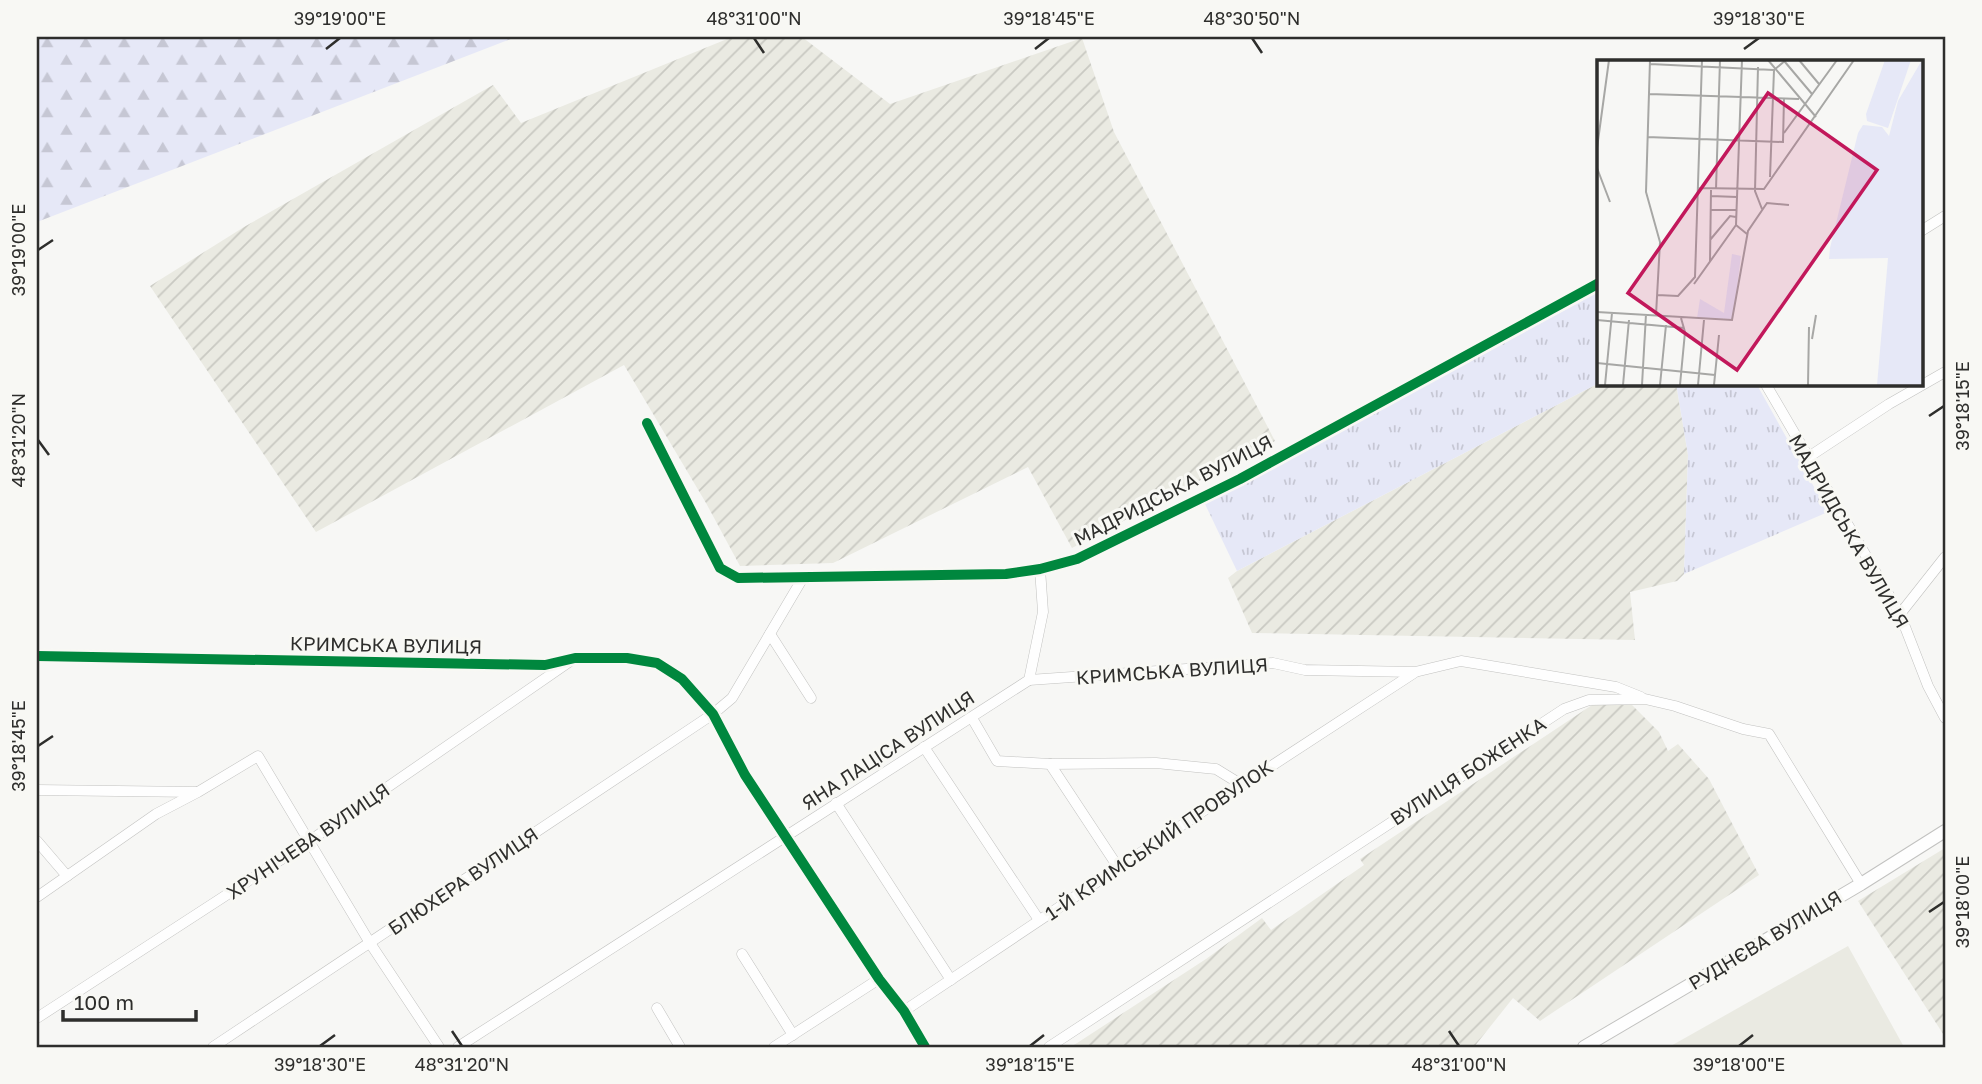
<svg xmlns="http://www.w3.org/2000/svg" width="1982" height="1084" viewBox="0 0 1982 1084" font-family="'Golos Text',sans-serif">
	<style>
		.built { fill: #eaeae2 }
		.industrial { fill: url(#industrial-furrows) }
		.grass { fill: url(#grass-tufts) }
		.forest { fill: url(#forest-firs) }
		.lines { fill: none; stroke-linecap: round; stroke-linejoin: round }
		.minor-casing { stroke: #c2c2c0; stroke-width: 11 }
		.tertiary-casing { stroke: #c2c2c0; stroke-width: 14 }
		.minor { stroke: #fefefe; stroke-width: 10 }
		.tertiary { stroke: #fefefe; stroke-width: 12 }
		.cycleway-casing { stroke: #f8f8f4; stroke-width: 15 }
		.cycleway { stroke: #00873e; stroke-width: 10 }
		.ticks { fill: none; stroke: #2e2e2c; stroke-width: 2.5 }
		.labels { text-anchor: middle; stroke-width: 6; stroke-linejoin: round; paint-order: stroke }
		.street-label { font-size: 19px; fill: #2e2e2c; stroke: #f8f8f4 }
		.inset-road { fill: none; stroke: #a7a7a5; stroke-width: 2 }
		.view { fill: #c2185b; fill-opacity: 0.15; stroke: #c2185b; stroke-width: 3.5 }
		.inset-edge { fill: none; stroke: #2e2e2c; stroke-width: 3.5 }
		.neatline { fill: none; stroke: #2e2e2c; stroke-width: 2.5 }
		.ticks-label { font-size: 18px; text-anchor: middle; fill: #2e2e2c }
	</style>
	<defs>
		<pattern id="industrial-furrows" width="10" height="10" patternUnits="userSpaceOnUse" patternTransform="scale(1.75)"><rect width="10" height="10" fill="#eaeae2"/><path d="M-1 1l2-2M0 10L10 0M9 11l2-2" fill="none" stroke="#c9c9c2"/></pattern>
		<pattern id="grass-tufts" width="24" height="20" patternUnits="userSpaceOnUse" patternTransform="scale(1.75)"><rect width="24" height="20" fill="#e6e8f7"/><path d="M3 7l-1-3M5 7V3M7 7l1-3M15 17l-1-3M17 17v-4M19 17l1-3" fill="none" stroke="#c6c7d4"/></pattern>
		<pattern id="forest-firs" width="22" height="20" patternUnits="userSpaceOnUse" patternTransform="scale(1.75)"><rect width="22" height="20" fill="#e6e8f7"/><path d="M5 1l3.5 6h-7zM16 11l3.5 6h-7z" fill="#c6c7d4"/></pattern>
	</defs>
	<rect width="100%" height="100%" fill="#f7f7f5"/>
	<!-- built -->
	<polygon class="built" points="1848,946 1904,1047 1669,1047"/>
	<!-- industrial -->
	<g class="industrial">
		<polygon points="732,37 802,37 890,104 1082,38 1114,132 1275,441 1072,548 1028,467 833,563 740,566 706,503 624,365 316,532 150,286 244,227 493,85 521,123"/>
		<polygon points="1599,383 1676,383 1688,455 1684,574 1677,581 1630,592 1635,640 1252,633 1228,578 1237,571"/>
		<polygon points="1592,705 1632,705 1659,732 1668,751 1678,744 1709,779 1759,875 1540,1021 1513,998 1474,1047 1071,1047 1206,959 1262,918 1271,930 1364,865 1360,859"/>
		<polygon points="1945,848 1945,1037 1858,901"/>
	</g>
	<!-- grass -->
	<g class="grass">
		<polygon points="1599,292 1599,383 1237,571 1205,504"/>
		<polygon points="1676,383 1756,383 1828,512 1684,574 1688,455"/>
	</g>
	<!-- forest -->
	<polygon class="forest" points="37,37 516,37 37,222"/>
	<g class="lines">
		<defs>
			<g id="minor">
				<polyline points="1921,231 1945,216"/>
				<polyline points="1765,383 1900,614 1928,686 1945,718"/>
				<polyline points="647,423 720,568 738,578 1006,574 1040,569 1077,559 1240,479 1599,283"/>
				<polyline points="1807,458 1889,404 1945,372"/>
				<polyline points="1900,614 1945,557"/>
				<polyline points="770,634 811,698"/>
				<polyline points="37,656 545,665 575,658 627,658 657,663 682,679 713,714 745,775 879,979 904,1011 925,1047"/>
				<polyline points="1029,680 1273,663 1305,670 1415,672 1461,661 1616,687 1641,697"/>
				<polyline points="972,718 997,761 1050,764 1156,763 1216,769 1242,785"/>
				<polyline points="924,747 1039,920"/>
				<polyline points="1050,764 1118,867"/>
				<polyline points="37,790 197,792"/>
				<polyline points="836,803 951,980"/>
				<polyline points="37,841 67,876"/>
				<polyline points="37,897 156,814 198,792 258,756 370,943 439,1047"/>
				<polyline points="742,954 793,1035"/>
				<polyline points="657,1008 680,1047"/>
				<polyline points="904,1011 1230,793 1414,673"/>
				<polyline points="37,1018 308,842 569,662"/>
				<polyline points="213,1047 713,714 732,698 804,576"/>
				<polyline points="458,1047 1029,680 1043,612 1040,569"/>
				<polyline points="774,1047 879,979"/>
				<polyline points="1049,1047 1564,709 1589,700 1645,699 1675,706 1743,729 1769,734 1861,884"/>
			</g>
			<polyline id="tertiary" points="1584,1047 1861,884 1945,831"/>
		</defs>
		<!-- minor casing -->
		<use href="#minor" class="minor-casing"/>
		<!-- tertiary casing -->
		<use href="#tertiary" class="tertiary-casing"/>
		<!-- minor -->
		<use href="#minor" class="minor"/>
		<!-- tertiary -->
		<use href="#tertiary" class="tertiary"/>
		<defs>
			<g id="cycleway">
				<polyline points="647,423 720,568 738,578 1006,574 1040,569 1077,559 1240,479 1599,283"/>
				<polyline points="37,656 545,665 575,658 627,658 657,663 682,679 713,714 745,775 879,979 904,1011 925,1047"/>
			</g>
		</defs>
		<!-- cycleway casing -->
		<use href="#cycleway" class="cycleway-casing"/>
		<!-- cycleway -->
		<use href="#cycleway" class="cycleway"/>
	</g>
	<!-- ticks -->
	<path class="ticks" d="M754,38l10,15M1252,38l10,15M326,49l14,-11M1035,49l14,-11M1744,49l15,-11M38,250l15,-10M1929,416l15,-10M38,440l11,15M38,746l15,-10M1929,912l15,-10M452,1031l10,15M1449,1031l10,15M320,1046l15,-11M1030,1046l14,-11M1739,1046l14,-11"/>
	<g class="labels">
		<!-- street labels -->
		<g class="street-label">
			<text transform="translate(1173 490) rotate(-27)" y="7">МАДРИДСЬКА ВУЛИЦЯ</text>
			<text transform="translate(1849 531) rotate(60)" y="7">МАДРИДСЬКА ВУЛИЦЯ</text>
			<text transform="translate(386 645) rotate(1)" y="7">КРИМСЬКА ВУЛИЦЯ</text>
			<text transform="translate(1172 671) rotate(-4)" y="7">КРИМСЬКА ВУЛИЦЯ</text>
			<text transform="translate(888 750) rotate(-33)" y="7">ЯНА ЛАЦІСА ВУЛИЦЯ</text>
			<text transform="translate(1468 771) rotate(-33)" y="7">ВУЛИЦЯ БОЖЕНКА</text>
			<text transform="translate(1159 840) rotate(-34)" y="7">1-Й КРИМСЬКИЙ ПРОВУЛОК</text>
			<text transform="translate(308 841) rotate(-34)" y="7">ХРУНІЧЕВА ВУЛИЦЯ</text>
			<text transform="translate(463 881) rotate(-34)" y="7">БЛЮХЕРА ВУЛИЦЯ</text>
			<text transform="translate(1765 940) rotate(-31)" y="7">РУДНЄВА ВУЛИЦЯ</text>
		</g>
	</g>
	<!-- overview -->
	<g transform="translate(1597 60)">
		<rect width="326" height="326" fill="#f7f7f5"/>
		<path d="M135,194l9,2 -8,63 -36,-1 3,-19 24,14z" fill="#e6e8f7"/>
		<path d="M288,0h26l-23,68 -21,-7 -1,-7zM325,0v325h-45l11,-127 -59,1 1,-11 28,-115 5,-8 19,2 7,9 9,-35z" fill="#e6e8f7"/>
		<path class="inset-road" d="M53,0l-4,132 14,50 -4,73M145,0l-6,165 11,9M171,0l48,57M202,0l20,24M188,2l27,32M53,4l124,6 12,-10M161,7l-3,124 7,18M52,34l150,5M187,73l53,-73M50,77l136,5 1,-44M0,88l12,-88M0,108l13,34M173,117l4,-107M101,128l66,1 90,-129M119,129l4,-129M114,136l26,1M114,150h26M113,180l20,-24 6,1M113,202l1,-72M97,224l42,-59M60,235l21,1 17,-19 7,-217M0,252l135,8 16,-89 19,-28 22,2M0,260l87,8M215,279l4,-24M0,303l118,12M8,325l7,-72M26,325l6,-65M45,325l4,-71M63,325l6,-60M83,325l5,-53 -4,-14M101,325l6,-65M117,325l5,-50M211,325l1,-58"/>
		<path class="view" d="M171,33l109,77 -140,200 -109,-77z"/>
		<rect width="326" height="326" class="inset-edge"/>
	</g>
	<!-- border -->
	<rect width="1982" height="1084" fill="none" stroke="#f8f8f4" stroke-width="77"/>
	<!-- scale -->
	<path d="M63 1010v10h133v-10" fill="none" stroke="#2e2e2c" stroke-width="3.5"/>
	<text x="74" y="1010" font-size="21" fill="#2e2e2c" stroke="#f8f8f4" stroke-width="5" paint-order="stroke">100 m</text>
	<rect x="38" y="38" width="1906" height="1008" class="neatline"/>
	<g class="ticks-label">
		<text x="340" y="25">39°19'00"E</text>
		<text x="754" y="25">48°31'00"N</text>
		<text x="1049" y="25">39°18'45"E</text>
		<text x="1252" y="25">48°30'50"N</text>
		<text x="1759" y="25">39°18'30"E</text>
		<text transform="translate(19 250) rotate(-90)" y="6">39°19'00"E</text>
		<text transform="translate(1963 406) rotate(-90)" y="6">39°18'15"E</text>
		<text transform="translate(19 440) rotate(-90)" y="6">48°31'20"N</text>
		<text transform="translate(19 746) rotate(-90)" y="6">39°18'45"E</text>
		<text transform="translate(1963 902) rotate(-90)" y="6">39°18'00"E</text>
		<text x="320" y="1071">39°18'30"E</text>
		<text x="462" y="1071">48°31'20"N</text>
		<text x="1030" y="1071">39°18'15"E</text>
		<text x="1459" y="1071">48°31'00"N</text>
		<text x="1739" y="1071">39°18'00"E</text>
	</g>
</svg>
